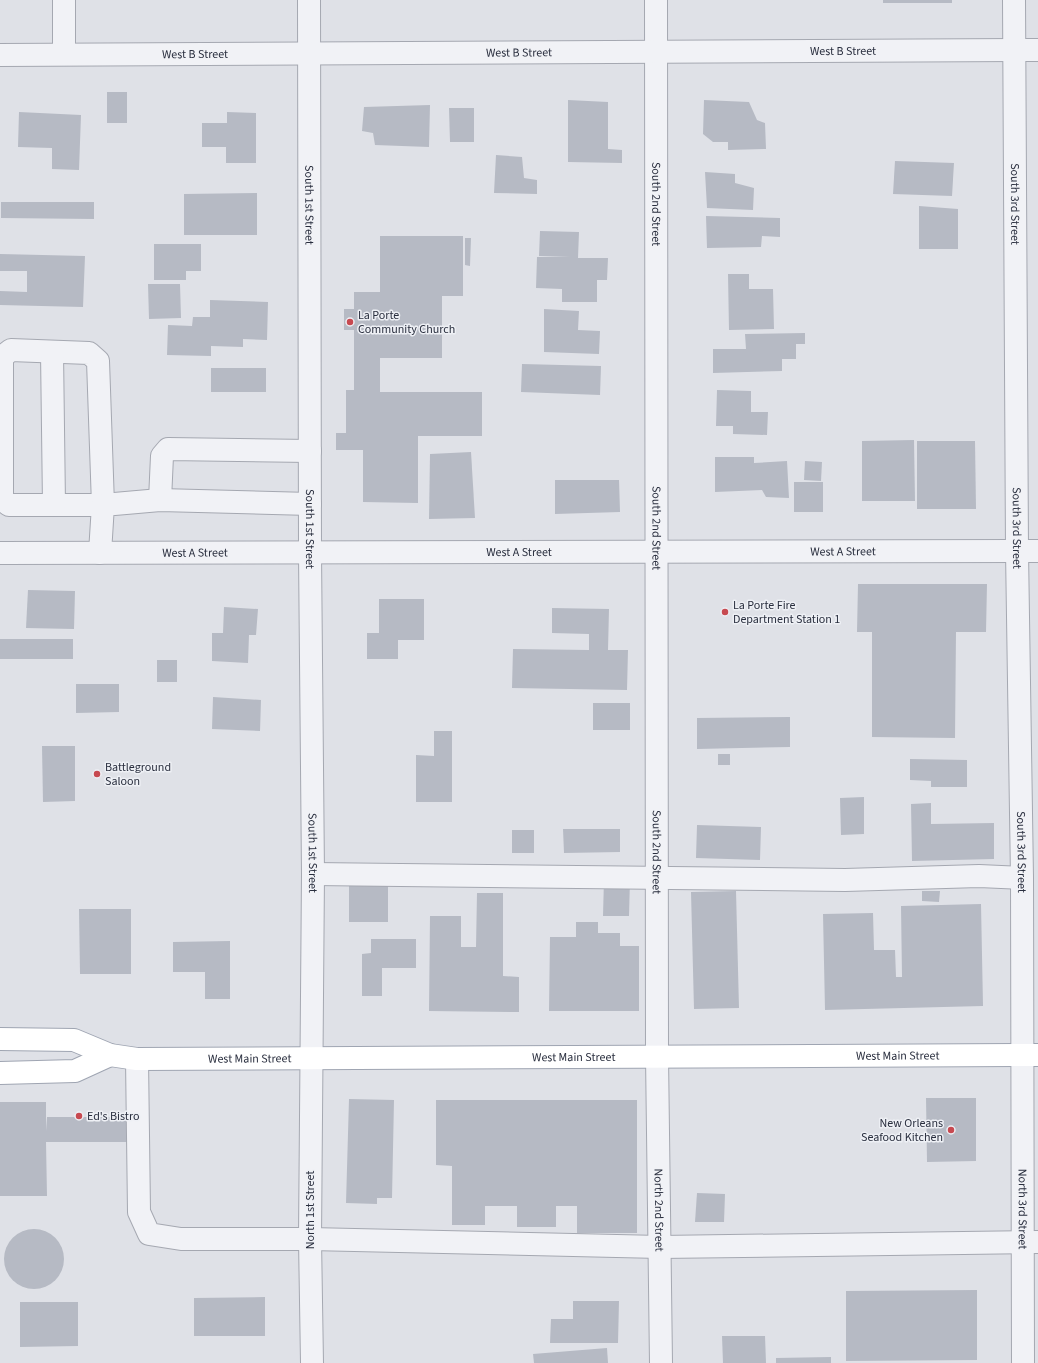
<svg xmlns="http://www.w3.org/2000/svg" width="1038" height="1363" viewBox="0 0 1038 1363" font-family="'Source Sans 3',sans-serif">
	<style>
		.building { fill: #b6bac4 }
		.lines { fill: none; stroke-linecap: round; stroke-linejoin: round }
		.minor-casing { stroke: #a5a8b1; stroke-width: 24 }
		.major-casing { stroke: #9fa5b2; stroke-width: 24 }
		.minor { stroke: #f1f2f6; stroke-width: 22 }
		.major { stroke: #fff; stroke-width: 22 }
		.poi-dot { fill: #c74950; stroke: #eef0f5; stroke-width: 1.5 }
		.labels { text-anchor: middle; stroke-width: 3; stroke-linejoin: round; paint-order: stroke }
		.street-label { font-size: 12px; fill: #292e3e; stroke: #eef0f5 }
		.poi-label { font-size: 12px; fill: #292e3e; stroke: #eef0f5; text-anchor: start }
	</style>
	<rect width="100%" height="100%" fill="#dfe1e7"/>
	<!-- building -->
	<g class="building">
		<rect x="883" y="0" width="69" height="3"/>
		<rect x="107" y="92" width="20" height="31"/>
		<polygon points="568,100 608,102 608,149 622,150 622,163 568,162"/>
		<polygon points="704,100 749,102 757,120 765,123 766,149 728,150 728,142 713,142 703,134"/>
		<polygon points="430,105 429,147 375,145 373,133 362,131 364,107"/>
		<polygon points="449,108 474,108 474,142 450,142"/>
		<polygon points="19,112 81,115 79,170 52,169 52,148 18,147"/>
		<polygon points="227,112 256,113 256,163 226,163 226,147 202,147 202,123 227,123"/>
		<polygon points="496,155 522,157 524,178 537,180 537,194 494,193"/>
		<polygon points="895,161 954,163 952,196 893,194"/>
		<polygon points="705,172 735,174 735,183 754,188 753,210 707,208"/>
		<polygon points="257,193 257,235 184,235 184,194"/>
		<polygon points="1,202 94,202 94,219 1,218"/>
		<polygon points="919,206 958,209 958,249 919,249"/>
		<polygon points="706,216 780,218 780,237 762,236 761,247 707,248"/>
		<polygon points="540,231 579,232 578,258 608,258 607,280 597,280 597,302 562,302 562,289 536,288 537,257 570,257 539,256"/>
		<polygon points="380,236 463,236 463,296 442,296 442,358 380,358 380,392 482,392 482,436 418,436 418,503 363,502 363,450 336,450 336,433 346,433 346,390 354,390 354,330 344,330 344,309 354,309 354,292 380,292"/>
		<polygon points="465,238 471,238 470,266 465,265"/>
		<polygon points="154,244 201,244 201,271 186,271 186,280 154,280"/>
		<polygon points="0,254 85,256 83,307 0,305 0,291 27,292 27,271 0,271"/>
		<polygon points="728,274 749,274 749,289 773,289 774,329 729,330"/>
		<polygon points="148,284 180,284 181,318 149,319"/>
		<polygon points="210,300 268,302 267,340 243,339 243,347 211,346 211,356 167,355 168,325 192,326 193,317 210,317"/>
		<polygon points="544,309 579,311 578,330 600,331 599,354 544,352"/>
		<polygon points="805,333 805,344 796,344 796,359 782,359 782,371 713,373 713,349 746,349 745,334"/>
		<polygon points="522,364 601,366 600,395 521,392"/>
		<rect x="211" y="368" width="55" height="24"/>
		<polygon points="717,390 751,391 751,412 768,412 767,435 733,434 733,426 716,426"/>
		<polygon points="914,440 915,501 862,501 862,441"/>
		<polygon points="917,441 975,441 976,509 917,509"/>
		<polygon points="471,452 475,518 429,519 430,454"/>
		<polygon points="715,457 754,457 754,463 787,461 789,498 766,497 762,490 715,492"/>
		<polygon points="805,461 822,462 821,481 804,480"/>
		<polygon points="555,480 619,480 620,512 555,514"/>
		<rect x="794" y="482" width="29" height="30"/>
		<polygon points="858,584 987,584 986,632 956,632 955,738 872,737 872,632 857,632"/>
		<polygon points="28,590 75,591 74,629 26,628"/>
		<polygon points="379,599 424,599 424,640 398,640 398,659 367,659 367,633 379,633"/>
		<polygon points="224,607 258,609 256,635 249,635 248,663 212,661 212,633 223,633"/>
		<polygon points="552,608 609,609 608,650 628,650 627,690 512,688 513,649 589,650 589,634 552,633"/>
		<rect x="0" y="639" width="73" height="20"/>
		<rect x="157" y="660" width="20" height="22"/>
		<polygon points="76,684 119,684 119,712 76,713"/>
		<polygon points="213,697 261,700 260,731 212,729"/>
		<rect x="593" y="703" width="37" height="27"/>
		<polygon points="790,717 790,747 697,749 697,718"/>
		<polygon points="434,731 452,731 452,802 416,802 416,755 434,756"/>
		<polygon points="42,746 75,746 75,801 43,802"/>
		<rect x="718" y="754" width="12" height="11"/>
		<polygon points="910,759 967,760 967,787 931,787 931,781 910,780"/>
		<polygon points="864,797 864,834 841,835 840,798"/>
		<polygon points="931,803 931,824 994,823 994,859 912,861 911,804"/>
		<polygon points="697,825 761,827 760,860 696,858"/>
		<polygon points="563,829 620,829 620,852 564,853"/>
		<rect x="512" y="830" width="22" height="23"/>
		<rect x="349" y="878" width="39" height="44"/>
		<polygon points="604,879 630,879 629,916 603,916"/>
		<polygon points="736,891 739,1008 694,1009 691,892"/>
		<polygon points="922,891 940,891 939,902 922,901"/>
		<polygon points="477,893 503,893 503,976 519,977 519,1012 429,1011 430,916 461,916 461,947 476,947"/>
		<polygon points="981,904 983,1006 825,1010 823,914 873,913 874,950 895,950 896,977 902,977 901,906"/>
		<polygon points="79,909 131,909 131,974 80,974"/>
		<polygon points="576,922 598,922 598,933 620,933 620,946 639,946 639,1011 549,1011 550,937 576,937"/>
		<polygon points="371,939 416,939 416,968 382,968 382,996 362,996 362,954 371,953"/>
		<polygon points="230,941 230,999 205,999 205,972 173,972 173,942"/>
		<polygon points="926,1098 976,1098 976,1161 927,1162"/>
		<polygon points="349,1099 394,1100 392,1198 377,1198 377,1204 346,1203"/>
		<polygon points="436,1100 637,1100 637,1233 577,1233 577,1206 556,1206 556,1227 517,1227 517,1206 485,1206 485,1225 452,1225 452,1166 436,1165"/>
		<polygon points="0,1102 46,1102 46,1131 47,1117 133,1117 133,1142 46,1142 47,1196 0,1196"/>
		<polygon points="697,1193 725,1194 724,1222 695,1222"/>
		<circle cx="34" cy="1259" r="30"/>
		<polygon points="977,1290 977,1360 846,1361 846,1291"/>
		<polygon points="265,1297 265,1336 194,1336 194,1298"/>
		<polygon points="573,1301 619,1301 618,1343 550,1343 551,1319 573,1319"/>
		<polygon points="20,1302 78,1302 78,1346 20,1347"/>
		<polygon points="722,1336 765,1336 766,1363 723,1363"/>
		<polygon points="607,1348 608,1363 534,1363 533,1354"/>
		<polygon points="831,1357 831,1363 776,1363 776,1358"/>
	</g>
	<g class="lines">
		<defs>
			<g id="minor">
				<polyline points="64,0 64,54"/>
				<path id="s1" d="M309,0l1,553 3,321 -3,365 2,124"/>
				<path id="s2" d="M656,0l1,1056 4,307"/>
				<path id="s3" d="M1014,0l3,551 5,327 1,485"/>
				<path id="s4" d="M0,55l1038,-5"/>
				<polygon points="11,350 89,353 98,361 103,505 9,505 2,500 2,357"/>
				<polyline points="52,352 54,505"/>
				<polyline points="160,500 162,456 168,449 310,451"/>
				<path id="s5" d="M0,553l1038,-2"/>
				<polyline points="100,553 103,505 160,500 310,504"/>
				<polyline points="313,874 845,880 979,876 1022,878"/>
				<polyline points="137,1059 139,1212 149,1234 181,1239 310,1239 660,1247 1038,1242"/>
			</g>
			<g id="major">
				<path id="s6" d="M0,1039l74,1 36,15 27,4 901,-4"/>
				<polyline points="0,1073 75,1071 110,1055"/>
			</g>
		</defs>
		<!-- minor casing -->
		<use href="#minor" class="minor-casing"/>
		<!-- major casing -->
		<use href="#major" class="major-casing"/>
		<!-- minor -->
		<use href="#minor" class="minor"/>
		<!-- major -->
		<use href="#major" class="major"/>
	</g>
	<!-- markers -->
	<g class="poi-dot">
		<circle cx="350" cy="322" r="4"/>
		<circle cx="725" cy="612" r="4"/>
		<circle cx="97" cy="774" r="4"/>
		<circle cx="79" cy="1116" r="4"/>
		<circle cx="951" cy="1130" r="4"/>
	</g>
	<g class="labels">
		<!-- street labels -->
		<g class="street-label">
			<text dy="4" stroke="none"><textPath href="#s4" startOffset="843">West B Street</textPath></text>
			<text dy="4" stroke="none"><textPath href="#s4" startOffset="519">West B Street</textPath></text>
			<text dy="4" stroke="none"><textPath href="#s4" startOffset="195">West B Street</textPath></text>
			<text dy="4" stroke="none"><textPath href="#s2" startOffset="204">South 2nd Street</textPath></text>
			<text dy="4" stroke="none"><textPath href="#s3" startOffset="204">South 3rd Street</textPath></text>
			<text dy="4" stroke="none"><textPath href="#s1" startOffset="205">South 1st Street</textPath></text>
			<text dy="4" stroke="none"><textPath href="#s2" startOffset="528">South 2nd Street</textPath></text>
			<text dy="4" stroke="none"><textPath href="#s3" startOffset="528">South 3rd Street</textPath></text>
			<text dy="4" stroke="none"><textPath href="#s1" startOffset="529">South 1st Street</textPath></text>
			<text dy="4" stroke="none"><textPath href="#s5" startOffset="843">West A Street</textPath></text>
			<text dy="4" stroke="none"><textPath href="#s5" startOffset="519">West A Street</textPath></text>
			<text dy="4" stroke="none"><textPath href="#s5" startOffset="195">West A Street</textPath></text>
			<text dy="4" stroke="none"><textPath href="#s2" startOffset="852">South 2nd Street</textPath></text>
			<text dy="4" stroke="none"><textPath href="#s3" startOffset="852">South 3rd Street</textPath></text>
			<text dy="4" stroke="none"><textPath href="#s1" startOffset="853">South 1st Street</textPath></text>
			<text dy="4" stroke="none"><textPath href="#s6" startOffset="901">West Main Street</textPath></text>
			<text dy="4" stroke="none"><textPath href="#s6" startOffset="577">West Main Street</textPath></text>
			<text dy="4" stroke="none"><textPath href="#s6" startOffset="253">West Main Street</textPath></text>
			<text dy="4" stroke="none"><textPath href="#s3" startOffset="1209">North 3rd Street</textPath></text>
			<text transform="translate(310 1210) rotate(-90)" y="4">North 1st Street</text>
			<text dy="4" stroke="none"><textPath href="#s2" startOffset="1210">North 2nd Street</textPath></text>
		</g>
		<!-- poi labels -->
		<g class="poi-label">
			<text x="358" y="319">La Porte<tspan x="358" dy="14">Community Church</tspan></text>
			<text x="733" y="609">La Porte Fire<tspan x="733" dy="14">Department Station 1</tspan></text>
			<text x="105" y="771">Battleground<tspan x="105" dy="14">Saloon</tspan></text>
			<text x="87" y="1120">Ed's Bistro</text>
			<text x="943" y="1127" text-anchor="end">New Orleans<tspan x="943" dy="14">Seafood Kitchen</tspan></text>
		</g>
	</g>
</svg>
